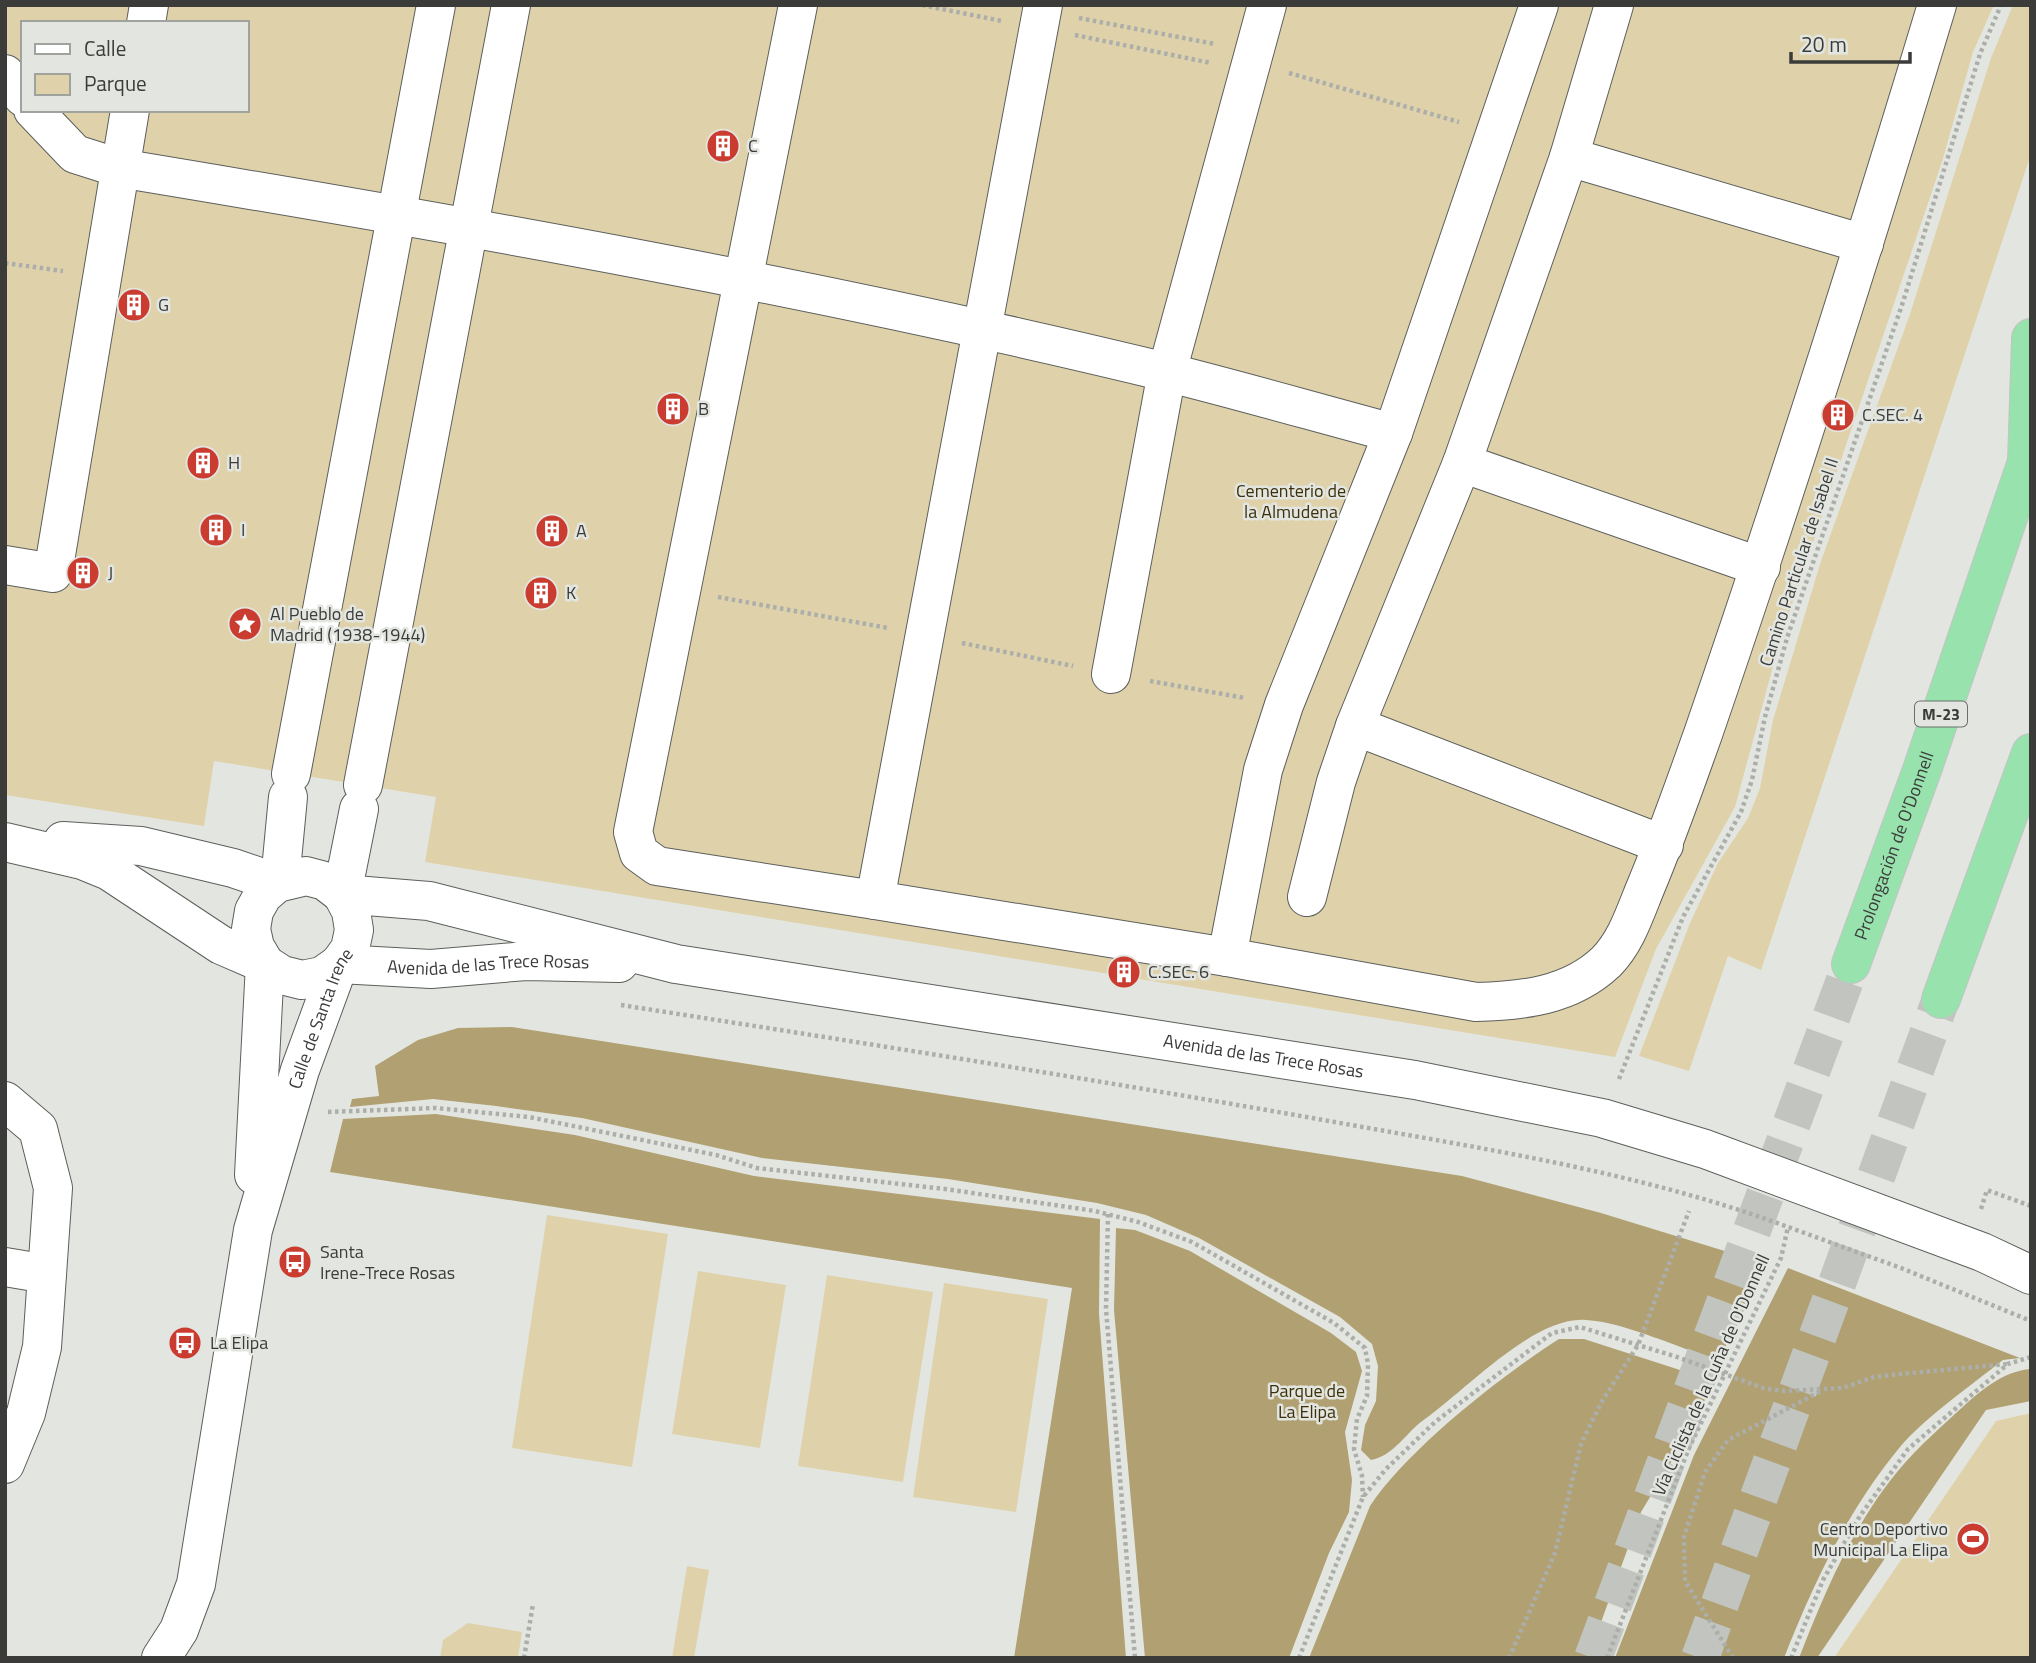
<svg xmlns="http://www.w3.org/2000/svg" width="2036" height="1663" viewBox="0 0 2036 1663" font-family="'Titillium Web',sans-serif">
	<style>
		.green { fill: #dfd2ab; fill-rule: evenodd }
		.forest { fill: #b0a072 }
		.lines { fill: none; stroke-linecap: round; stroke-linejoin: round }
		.highway-tunnel { stroke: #c1c4bf; stroke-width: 38; stroke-dasharray: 38 19; stroke-linecap: butt }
		.minor-casing { stroke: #5c5f5b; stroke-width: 40 }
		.highway-casing { stroke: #c4c4c4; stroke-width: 40 }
		.path { stroke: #acaeaa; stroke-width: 4.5; stroke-dasharray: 3.5 3.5; stroke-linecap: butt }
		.minor { stroke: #fff; stroke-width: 38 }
		.highway { stroke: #97e2ad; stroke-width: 38 }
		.labels { text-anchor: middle; stroke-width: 5; stroke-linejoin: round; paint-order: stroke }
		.shield { fill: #e3e6e0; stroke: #6d6f6c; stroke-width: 2 }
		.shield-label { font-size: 16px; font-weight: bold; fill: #3b3c3a }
		.poi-label { font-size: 18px; fill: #3b3c3a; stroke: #e3e6e0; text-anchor: start }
		.park-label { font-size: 18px; fill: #3c3009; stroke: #e3e6e0 }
		.street-label { font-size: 18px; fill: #3b3c3a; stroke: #e3e6e0 }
	</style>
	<rect width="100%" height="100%" fill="#e3e6e0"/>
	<!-- green -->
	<g class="green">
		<path d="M5,5h1989l-21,47 -31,110 -161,475 -46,170 -79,142 -41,108 -1190,-195 11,-65 -222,-36 -10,65 -199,-31zM23,23h224v87h-224z"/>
		<polygon points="2013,5 2031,5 2031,154 1761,970 1728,956 1689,1071 1639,1056 1690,923 1718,863 1748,818 1760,788 1773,720 1821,561 1910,314 1991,58"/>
		<polygon points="547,1215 668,1234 632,1467 512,1448"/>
		<polygon points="698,1271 786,1285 760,1448 672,1434"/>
		<polygon points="827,1275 933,1292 903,1482 798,1466"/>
		<polygon points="944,1283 1048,1299 1016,1512 913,1497"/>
		<polygon points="2031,1413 2031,1658 1834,1658 1996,1421"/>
		<polygon points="687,1566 709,1570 694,1658 672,1658"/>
		<polygon points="468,1623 522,1632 518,1658 440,1658 443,1640"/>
	</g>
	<!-- forest -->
	<g class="forest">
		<path d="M512,1027l950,149 139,37 166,51 -48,96c-39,-11 -94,-38 -133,-40 -52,-4 -119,69 -161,99 -19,13 -31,37 -54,41l-10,-10 4,-25 11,-24 2,-35 -6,-22 -32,-27 -141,-79 -53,-23 -49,-12 -149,-24 -186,-21 -180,-40 -86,-12 -63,-7 -83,8 2,-8 27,-3 -4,-30 43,-26 40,-12z"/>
		<polygon points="436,1114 575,1135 754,1176 1100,1219 1099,1314 1126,1658 1014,1658 1072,1288 330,1172 343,1119"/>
		<polygon points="1116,1228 1135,1230 1190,1251 1331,1333 1356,1352 1362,1371 1345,1432 1352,1480 1349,1512 1329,1553 1289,1658 1145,1658 1114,1310"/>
		<path d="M1788,1268l232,90 -17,2c-30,24 -80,59 -103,87 -52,63 -86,135 -116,211h-169l79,-203z"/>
		<path d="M1559,1339h25l130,42 -24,50 -49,81 -53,146h-279l61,-152c38,-57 131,-130 189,-167z"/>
		<path d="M2031,1369v32l-45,9 -169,248h-18c28,-72 60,-147 114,-204 13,-14 28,-27 42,-40 22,-20 46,-43 76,-45z"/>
	</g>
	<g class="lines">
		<!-- highway-tunnel -->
		<g class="highway-tunnel">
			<polyline points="1593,1658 1851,964"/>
			<polyline points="1700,1658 1941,999"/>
		</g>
		<defs>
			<g id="minor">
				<polyline points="798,5 633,832 639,853 657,866 875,900"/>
				<path d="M1043,5l-168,895 352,57 249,45c46,-1 94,-6 130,-40 19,-19 28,-46 38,-71 22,-52 40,-104 59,-157 83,-241 160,-484 234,-729"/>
				<polyline points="146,23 149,5"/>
				<polyline points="5,74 23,97"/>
				<path d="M33,110l42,44 44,14c351,58 702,120 1047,204 76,19 152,41 227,61"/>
				<polyline points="1569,157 1864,244"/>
				<polyline points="1462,463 1761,567"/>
				<polyline points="5,565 53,573 130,110"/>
				<polyline points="1111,674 1167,372 1267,5"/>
				<polyline points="1355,726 1664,845"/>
				<polyline points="291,774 436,5"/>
				<polyline points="363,785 511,5"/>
				<polyline points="63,841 141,846 233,868 277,883"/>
				<path id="s1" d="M5,842l77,18 27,11 112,74 44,19 17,11 20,5 20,-4 17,-12 92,5 95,-8 93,2"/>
				<polyline points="280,881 288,797"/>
				<polyline points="1307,897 1336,782 1355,726 1462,463 1569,157 1614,5"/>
				<polyline points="1227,957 1263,770 1284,705 1393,433 1539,5"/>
				<path id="s2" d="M265,964l-10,-17 -4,-18 3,-18 9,-16 14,-12 29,-7 19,5 17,13 87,7 247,63 739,116 187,38 103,31 277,103 49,23"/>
				<polyline points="5,1101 38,1129 53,1188 42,1347 26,1413 5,1464"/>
				<polyline points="254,1175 265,964"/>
				<polyline points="5,1267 47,1274"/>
				<path id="s3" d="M161,1658l18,-28 17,-46 57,-354 47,-160 39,-106 11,-15 4,-19 -3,-19 -9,-17 17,-85"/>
			</g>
			<g id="highway">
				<polyline points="2027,462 2031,338"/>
				<path id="s4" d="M1851,964l71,-194 109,-320"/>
				<polyline points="1941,999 2031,753"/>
			</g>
		</defs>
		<!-- minor casing -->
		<use href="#minor" class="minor-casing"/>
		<!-- highway casing -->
		<use href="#highway" class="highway-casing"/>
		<!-- path -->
		<g class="path">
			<polyline points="922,5 1002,21"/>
			<polyline points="1079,18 1215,44"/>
			<polyline points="1075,35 1211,63"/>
			<polyline points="1289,73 1459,122"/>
			<polyline points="5,263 63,271"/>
			<polyline points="718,597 888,628"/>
			<polyline points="962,643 1073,666"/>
			<polyline points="1150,681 1245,698"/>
			<path d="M621,1005c236,37 472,74 708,116 155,28 311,51 459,106"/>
			<polyline points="1619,1079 1683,917 1741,812 1752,780 1765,717 1787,638 1902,305 1980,54 2001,5"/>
			<polyline points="328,1112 436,1108 529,1117 716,1155 757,1168 945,1189 1095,1211 1138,1222 1192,1242 1334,1323 1365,1348 1368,1364 1367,1396 1357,1419 1354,1449 1362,1476 1363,1497"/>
			<polyline points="1981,1209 1987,1190 2031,1206"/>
			<polyline points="1108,1214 1106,1309 1135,1658"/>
			<polyline points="524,1658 533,1604"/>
			<polyline points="1299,1658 1363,1497 1386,1469 1435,1422 1552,1333 1580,1327 1677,1357 1763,1388 1785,1391 1843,1388 1874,1377 1900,1374 2008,1364"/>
			<polyline points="1509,1658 1555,1553 1581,1444 1601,1403 1638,1345 1689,1211"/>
			<polyline points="1607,1658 1689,1448 1781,1258 1788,1227 1901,1268 2031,1321"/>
			<polyline points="1733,1658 1685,1581 1684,1537 1705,1472 1728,1440 1823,1390"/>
			<polyline points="1791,1658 1823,1580 1860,1516 1908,1449 2008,1364 2031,1357"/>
		</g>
		<!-- minor -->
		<use href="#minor" class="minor"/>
		<!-- highway -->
		<use href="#highway" class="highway"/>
	</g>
	<!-- icons -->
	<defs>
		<symbol id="building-disc" viewBox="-11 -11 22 22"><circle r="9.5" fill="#ca3c30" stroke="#e3e6e0"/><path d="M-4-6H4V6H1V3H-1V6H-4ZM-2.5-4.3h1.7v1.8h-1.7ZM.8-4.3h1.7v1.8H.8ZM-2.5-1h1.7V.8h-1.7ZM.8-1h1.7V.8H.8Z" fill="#fff"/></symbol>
		<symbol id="sight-disc" viewBox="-11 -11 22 22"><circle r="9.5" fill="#ca3c30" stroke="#e3e6e0"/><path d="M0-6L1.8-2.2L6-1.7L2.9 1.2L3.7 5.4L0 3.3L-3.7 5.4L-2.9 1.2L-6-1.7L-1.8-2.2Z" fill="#fff"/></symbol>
		<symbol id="bus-disc" viewBox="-11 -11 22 22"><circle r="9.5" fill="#ca3c30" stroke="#e3e6e0"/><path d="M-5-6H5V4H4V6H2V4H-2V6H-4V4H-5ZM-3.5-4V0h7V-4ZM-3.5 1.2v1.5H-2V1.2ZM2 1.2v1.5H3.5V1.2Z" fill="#fff"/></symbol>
		<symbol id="stadium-disc" viewBox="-11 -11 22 22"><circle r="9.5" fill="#ca3c30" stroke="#e3e6e0"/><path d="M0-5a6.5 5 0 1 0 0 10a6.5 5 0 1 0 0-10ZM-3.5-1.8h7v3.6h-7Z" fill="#fff"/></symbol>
	</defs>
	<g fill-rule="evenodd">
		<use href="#building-disc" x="704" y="127" width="38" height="38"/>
		<use href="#building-disc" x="115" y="286" width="38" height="38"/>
		<use href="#building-disc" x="654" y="390" width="38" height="38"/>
		<use href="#building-disc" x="1819" y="396" width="38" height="38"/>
		<use href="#building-disc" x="184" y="444" width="38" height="38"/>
		<use href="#building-disc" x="197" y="511" width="38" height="38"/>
		<use href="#building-disc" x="533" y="512" width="38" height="38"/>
		<use href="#building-disc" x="64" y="554" width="38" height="38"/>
		<use href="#building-disc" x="522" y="574" width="38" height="38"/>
		<use href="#sight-disc" x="226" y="605" width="38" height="38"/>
		<use href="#building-disc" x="1105" y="953" width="38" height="38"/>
		<use href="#bus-disc" x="276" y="1243" width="38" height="38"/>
		<use href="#bus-disc" x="166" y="1324" width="38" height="38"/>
		<use href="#stadium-disc" x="1954" y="1520" width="38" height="38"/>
	</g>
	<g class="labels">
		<!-- shield labels -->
		<rect class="shield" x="1915" y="701.5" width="52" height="25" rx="5"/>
		<g class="shield-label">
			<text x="1941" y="720">M-23</text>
		</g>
		<!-- poi labels -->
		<g class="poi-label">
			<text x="748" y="152">C</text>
			<text x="158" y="311">G</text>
			<text x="698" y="415">B</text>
			<text x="1862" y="421">C.SEC. 4</text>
			<text x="228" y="469">H</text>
			<text x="241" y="536">I</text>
			<text x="576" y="537">A</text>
			<text x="108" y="579">J</text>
			<text x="566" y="599">K</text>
			<text x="270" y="620">Al Pueblo de<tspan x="270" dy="21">Madrid (1938-1944)</tspan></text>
			<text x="1148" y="978">C.SEC. 6</text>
			<text x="320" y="1258">Santa<tspan x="320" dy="21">Irene-Trece Rosas</tspan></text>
			<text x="210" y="1349">La Elipa</text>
			<text x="1948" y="1535" text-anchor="end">Centro Deportivo<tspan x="1948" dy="21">Municipal La Elipa</tspan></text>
		</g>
		<!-- park labels -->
		<g class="park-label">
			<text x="1291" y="497">Cementerio de<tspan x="1291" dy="21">la Almudena</tspan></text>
			<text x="1307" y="1397">Parque de<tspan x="1307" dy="21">La Elipa</tspan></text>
		</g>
		<!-- street labels -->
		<g class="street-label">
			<text transform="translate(1799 562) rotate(-72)" y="6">Camino Particular de Isabel II</text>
			<text dy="6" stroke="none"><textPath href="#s4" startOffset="126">Prolongación de O'Donnell</textPath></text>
			<text dy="6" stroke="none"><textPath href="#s1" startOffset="522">Avenida de las Trece Rosas</textPath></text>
			<text dy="6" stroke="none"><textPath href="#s3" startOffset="663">Calle de Santa Irene</textPath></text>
			<text dy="6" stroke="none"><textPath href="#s2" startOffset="1101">Avenida de las Trece Rosas</textPath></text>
			<text transform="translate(1711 1375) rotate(-66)" y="6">Vía Ciclista de la Cuña de O'Donnell</text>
		</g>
	</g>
	<!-- border -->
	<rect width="2036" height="1663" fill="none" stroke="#3b3c3a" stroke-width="14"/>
	<!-- legend -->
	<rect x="21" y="21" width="228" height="91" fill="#e3e6e0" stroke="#a0a29e" stroke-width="2"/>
	<rect x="35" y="44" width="35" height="10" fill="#ffffff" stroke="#a0a29e" stroke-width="2"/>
	<text x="84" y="56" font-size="21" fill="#3b3c3a">Calle</text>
	<rect x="35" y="74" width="35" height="21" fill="#dfd2ab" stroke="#a0a29e" stroke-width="2"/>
	<text x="84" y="91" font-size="21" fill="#3b3c3a">Parque</text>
	<!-- scale -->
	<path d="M1791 52v10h119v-10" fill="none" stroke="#3b3c3a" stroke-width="3.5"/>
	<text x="1801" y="52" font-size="21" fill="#3b3c3a" stroke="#e3e6e0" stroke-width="5" paint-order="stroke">20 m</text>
</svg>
